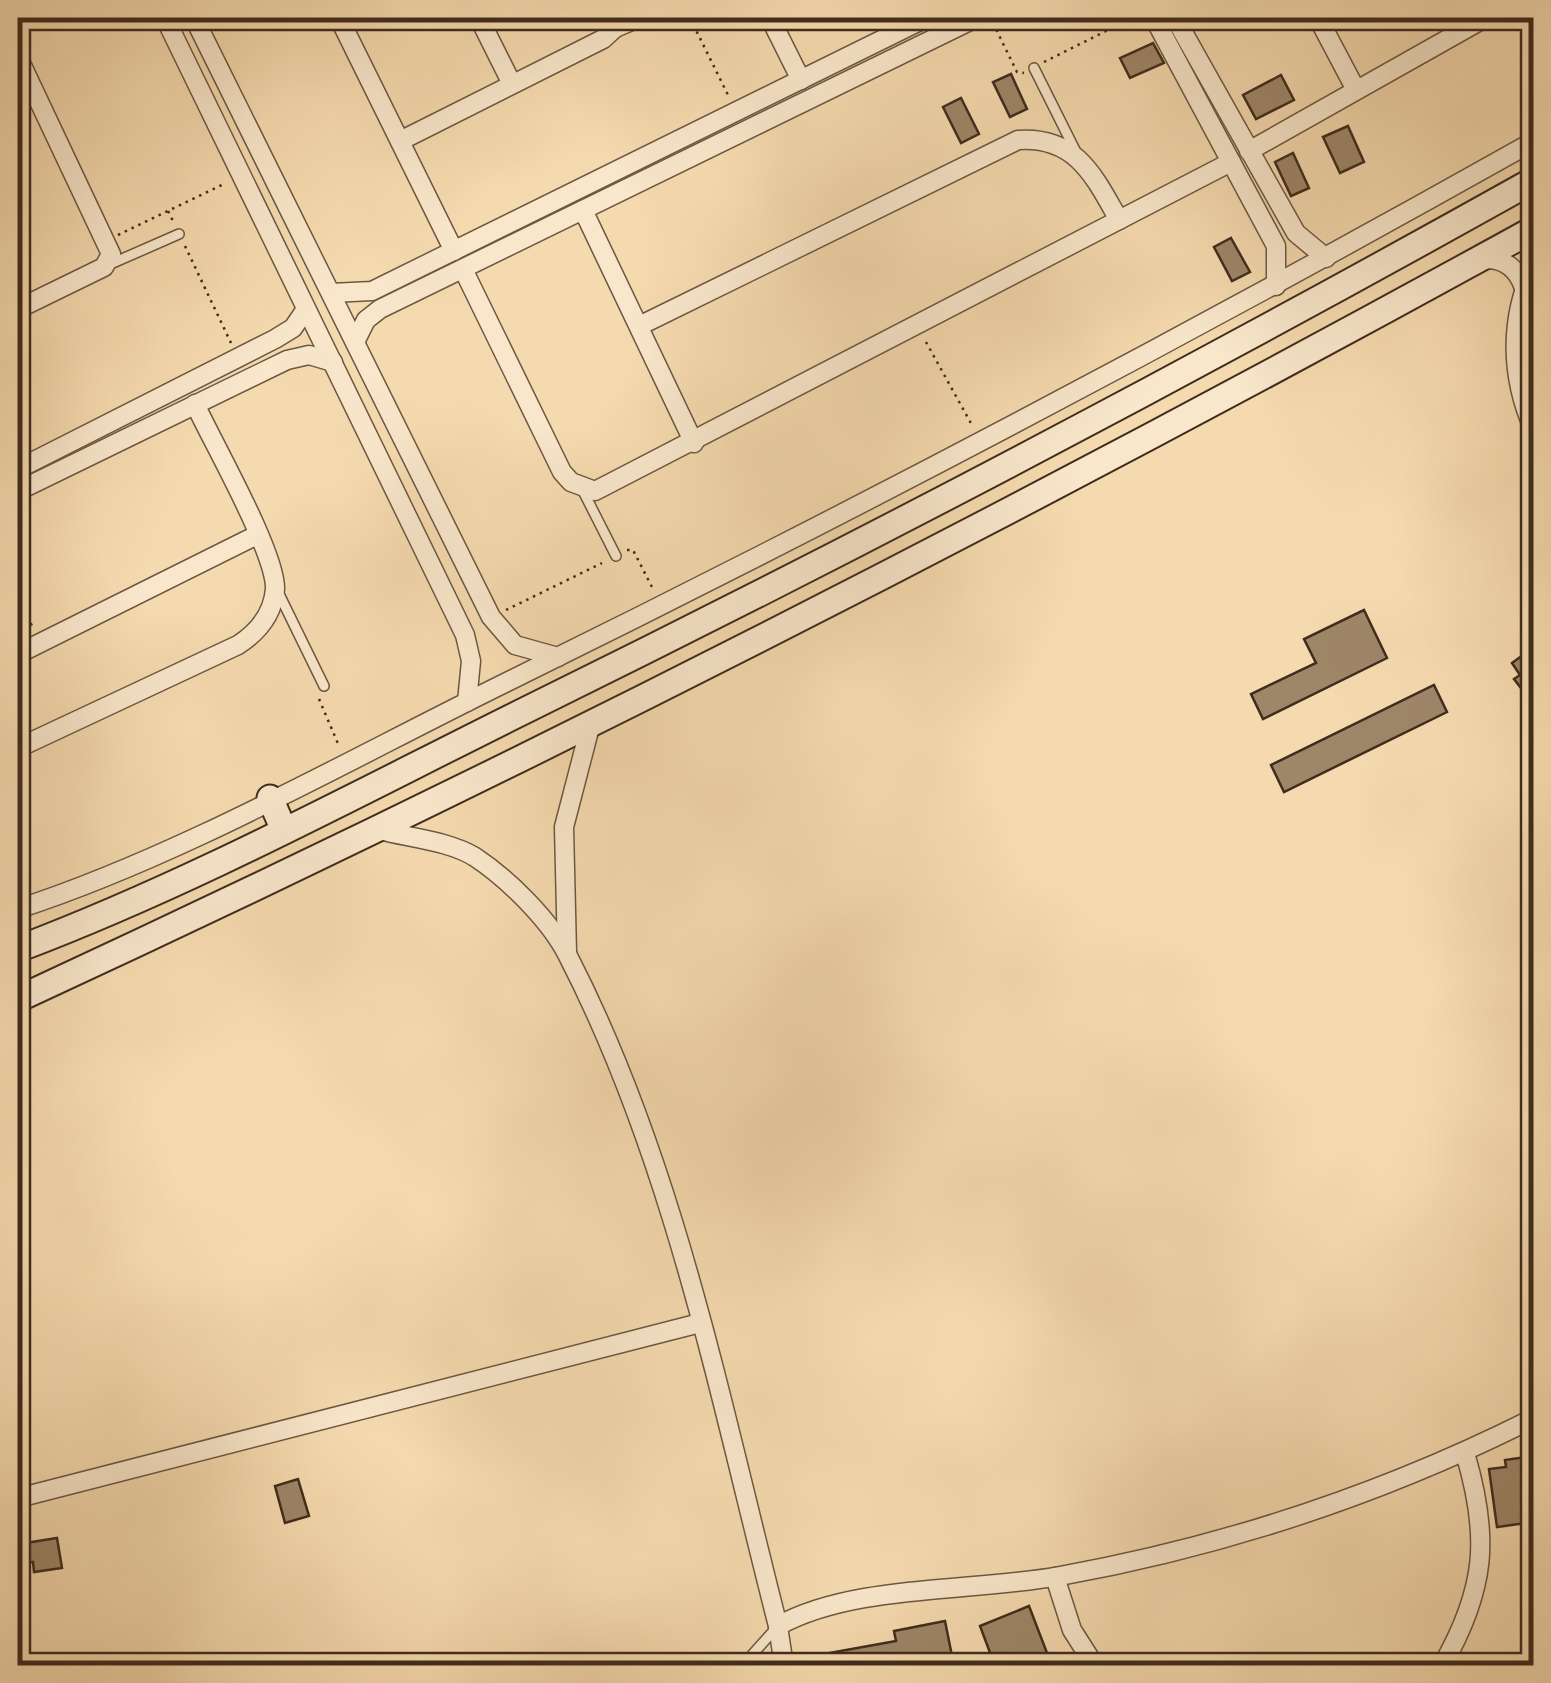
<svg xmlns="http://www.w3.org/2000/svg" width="1551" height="1683" viewBox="0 0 1551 1683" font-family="'IM FELL English',serif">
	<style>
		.building { fill: #9e8668; stroke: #3e2c1c; stroke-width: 2.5 }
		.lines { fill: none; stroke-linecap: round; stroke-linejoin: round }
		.lane-casing { stroke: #6c5841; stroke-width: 12 }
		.street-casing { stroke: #6c5841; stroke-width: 21 }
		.secondary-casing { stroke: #3e2c1c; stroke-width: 29 }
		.path { stroke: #3e2c1c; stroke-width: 2.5; stroke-dasharray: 2.5 5; stroke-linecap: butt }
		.lane { stroke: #f9e7cb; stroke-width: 9 }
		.street { stroke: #f9e7cb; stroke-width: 18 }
		.secondary { stroke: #f9e7cb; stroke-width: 25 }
	</style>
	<rect width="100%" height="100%" fill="#f6daaf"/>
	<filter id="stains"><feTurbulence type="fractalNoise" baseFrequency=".002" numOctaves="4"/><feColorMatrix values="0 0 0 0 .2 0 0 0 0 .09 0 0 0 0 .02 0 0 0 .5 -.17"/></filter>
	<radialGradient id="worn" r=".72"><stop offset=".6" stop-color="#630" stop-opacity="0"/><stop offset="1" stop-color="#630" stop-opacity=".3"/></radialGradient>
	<!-- building -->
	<g class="building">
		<polygon points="1153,43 1164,63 1130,78 1120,58"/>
		<polygon points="1011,74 1027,109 1010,117 993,82"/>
		<polygon points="1281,75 1294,100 1256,119 1243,95"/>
		<polygon points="961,98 979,134 961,143 943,107"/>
		<polygon points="1348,126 1364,162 1340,173 1323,137"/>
		<polygon points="1293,153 1309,188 1291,196 1275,162"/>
		<polygon points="1231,238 1250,272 1232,281 1214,247"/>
		<polygon points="1364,610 1387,658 1263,719 1251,694 1316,663 1304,639"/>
		<polygon points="1534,647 1534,705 1514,679 1520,675 1512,663"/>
		<polygon points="1434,685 1447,712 1284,792 1271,765"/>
		<polygon points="1534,1456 1534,1522 1497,1527 1489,1469 1506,1467 1505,1460"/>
		<polygon points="298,1479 309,1516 285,1523 275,1486"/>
		<polygon points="57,1538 62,1568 34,1572 33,1562 22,1564 19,1544"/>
		<polygon points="1029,1606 1052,1666 995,1666 980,1626"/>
		<polygon points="945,1621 954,1666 796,1666 796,1659 896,1641 894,1631"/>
	</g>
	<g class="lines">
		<defs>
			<g id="lane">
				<polyline points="617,32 650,18"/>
				<polyline points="1034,68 1075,150"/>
				<polyline points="106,266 179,234"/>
				<polyline points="582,489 616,556"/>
				<polyline points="279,594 324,686"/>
				<polyline points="742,1666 777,1627"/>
			</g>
			<g id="street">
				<polyline points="165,18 465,635 471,661 467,702"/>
				<polyline points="194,18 491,617 515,645 558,657"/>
				<polyline points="339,18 454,251"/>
				<polyline points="479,18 512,84"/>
				<polyline points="770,18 801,80"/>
				<polyline points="1154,18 1276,246 1276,286"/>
				<polyline points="1175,18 1296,233 1326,258"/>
				<polyline points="1318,18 1356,90"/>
				<polyline points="18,57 111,254 104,267 18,309"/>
				<polyline points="400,141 603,39 615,28 618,18"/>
				<polyline points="1249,151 1485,18"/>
				<polyline points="583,210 694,443"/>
				<path d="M1479,260c23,-4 38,7 45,28"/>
				<path d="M1534,266c-25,53 -24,110 0,164"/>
				<polyline points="463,269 562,472 571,482 595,491 1231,162"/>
				<polyline points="331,293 372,291 926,18"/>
				<path d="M639,326l379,-186c58,-4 76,36 101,80"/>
				<polyline points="355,342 366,320 380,309 976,18"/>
				<polyline points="18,469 275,339 293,328 306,309"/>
				<polyline points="18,491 287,360 309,355 333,362"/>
				<polyline points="18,654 257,535"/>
				<path d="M18,748l220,-103c20,-13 35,-31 37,-56 1,-36 -62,-146 -80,-185"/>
				<path d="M380,830c30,8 69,11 95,27 33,22 75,63 93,99 107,208 152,444 210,670"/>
				<path d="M18,909c163,-53 332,-150 487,-226 348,-171 691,-352 1029,-542"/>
				<polyline points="567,953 564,827 590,727"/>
				<polyline points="18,1498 700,1323"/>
				<polyline points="1055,1577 1072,1630 1095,1666"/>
				<path d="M784,1666l-6,-40c75,-42 195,-34 282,-50 166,-30 323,-82 474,-158"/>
				<path d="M1442,1666c44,-77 48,-129 23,-213"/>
			</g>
			<g id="secondary">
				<polyline points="270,798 283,828"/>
				<path d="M18,949c175,-66 342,-157 510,-240 340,-167 675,-344 1006,-529"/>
				<path d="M18,999c515,-238 1018,-496 1516,-770"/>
			</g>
		</defs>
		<!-- lane casing -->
		<use href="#lane" class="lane-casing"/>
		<!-- street casing -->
		<use href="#street" class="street-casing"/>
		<!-- secondary casing -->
		<use href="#secondary" class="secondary-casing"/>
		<!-- path -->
		<g class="path">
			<polyline points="690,18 729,97"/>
			<polyline points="993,23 1017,72 1024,73"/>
			<polyline points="1044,62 1132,18"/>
			<polyline points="168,211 173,221"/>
			<polyline points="118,235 224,184"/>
			<polyline points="185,246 231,343"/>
			<polyline points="926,342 973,427"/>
			<polyline points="627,550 633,550 654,591"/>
			<polyline points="18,596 33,628"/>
			<polyline points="506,610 602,563"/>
			<polyline points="319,699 339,746"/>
		</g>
		<!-- lane -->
		<use href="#lane" class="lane"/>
		<!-- street -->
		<use href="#street" class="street"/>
		<!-- secondary -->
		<use href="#secondary" class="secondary"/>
	</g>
	<!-- margin -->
	<rect width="1551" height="1683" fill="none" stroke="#f6daaf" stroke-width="60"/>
	<rect x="20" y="20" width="1511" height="1643" fill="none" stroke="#3e2c1c" stroke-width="5"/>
	<rect x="30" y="30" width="1491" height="1623" fill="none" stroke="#3e2c1c" stroke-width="2.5"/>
	<rect width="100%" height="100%" filter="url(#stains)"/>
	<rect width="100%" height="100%" fill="url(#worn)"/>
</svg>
